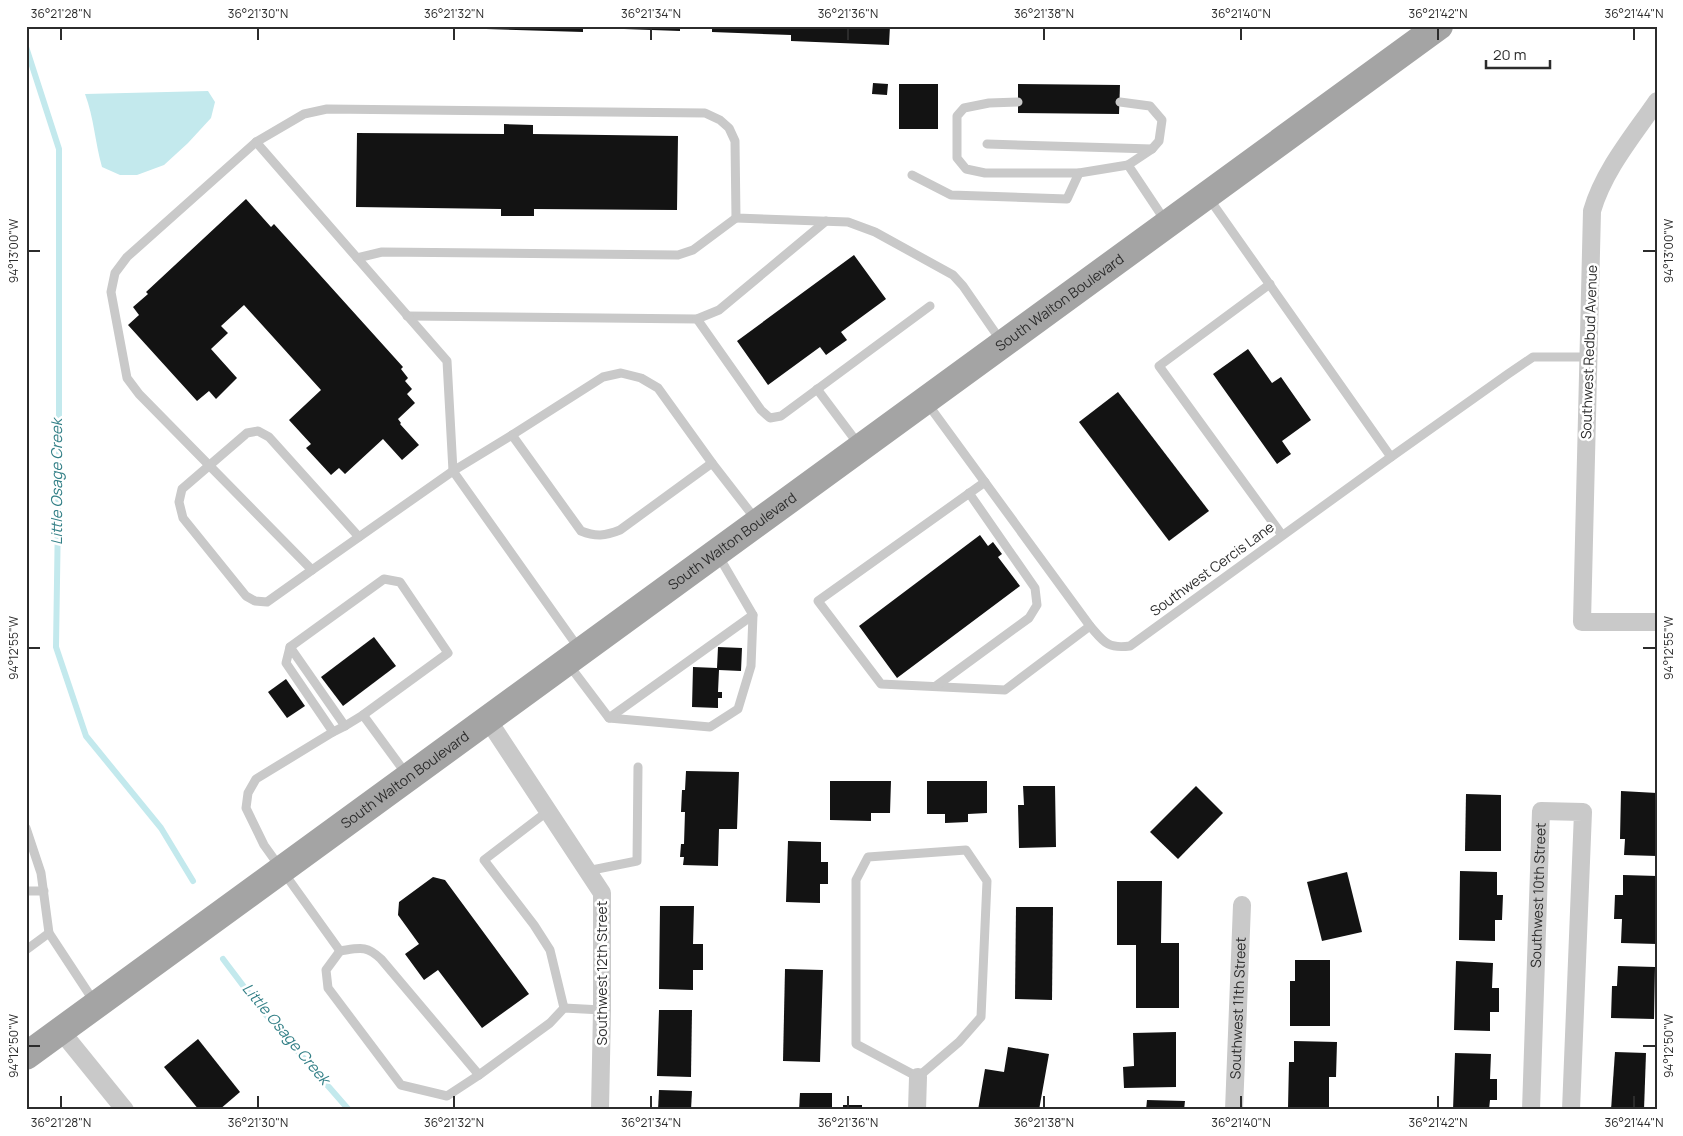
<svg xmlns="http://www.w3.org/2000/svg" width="1683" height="1136" viewBox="0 0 1683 1136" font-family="Manrope,sans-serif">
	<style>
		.water { fill: #c3e9ed }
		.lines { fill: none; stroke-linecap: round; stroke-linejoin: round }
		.stream { stroke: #c3e9ed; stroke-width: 6 }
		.building { fill: #131313 }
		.service { stroke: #c9c9c9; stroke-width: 9 }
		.minor { stroke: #c9c9c9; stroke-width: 18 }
		.primary { stroke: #a4a4a4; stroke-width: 28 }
		.ticks { fill: none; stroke: #2c2c2c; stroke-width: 2 }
		.labels { text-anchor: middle; stroke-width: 5; stroke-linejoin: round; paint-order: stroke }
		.street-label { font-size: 14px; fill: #2c2c2c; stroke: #fff }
		.water-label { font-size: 15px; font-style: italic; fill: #327f86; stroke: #fff }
		.neatline { fill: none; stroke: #2c2c2c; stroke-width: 2 }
		.ticks-label { font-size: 12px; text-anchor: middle; fill: #2c2c2c }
	</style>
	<rect width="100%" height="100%" fill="#fff"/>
	<!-- water -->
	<path class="water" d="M208,91l7,11 -4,16 -23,25 -24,22 -27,10h-17l-18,-8c-7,-25 -8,-49 -17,-73z"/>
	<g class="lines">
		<!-- stream -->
		<g class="stream">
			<polyline points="26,47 59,149 59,451 56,647 86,736 161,828 193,881"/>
			<polyline points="223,959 260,1008 349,1110"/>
		</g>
	</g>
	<!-- building -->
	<g class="building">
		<polygon points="486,26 583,26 583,32 486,29"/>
		<polygon points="596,26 680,26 680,31 596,28"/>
		<polygon points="712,26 890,26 889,45 791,41 791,35 712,32"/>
		<polygon points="873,83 888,84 887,95 872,94"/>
		<rect x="899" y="84" width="39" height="45"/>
		<polygon points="1018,84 1120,85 1119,114 1018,113"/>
		<polygon points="504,124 533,125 533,134 678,136 677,210 534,209 534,216 501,216 501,209 356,207 357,133 504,134"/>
		<polygon points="246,199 271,227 274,224 403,367 401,369 408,378 405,381 412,389 407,394 415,403 398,419 401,423 400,424 419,445 402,460 383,439 345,474 339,468 331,475 306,448 311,444 289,420 321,390 244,305 221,326 228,333 211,349 237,378 216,399 209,391 197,401 128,325 139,315 133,307 148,294 146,292"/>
		<polygon points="854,255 886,299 841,332 847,340 826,355 820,347 768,385 737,341"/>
		<polygon points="1248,349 1272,383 1281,377 1311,420 1282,441 1291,454 1277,464 1213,374"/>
		<polygon points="1118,392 1209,511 1169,541 1079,422"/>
		<polygon points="980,535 988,546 993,542 1002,554 998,557 1020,586 897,678 859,626"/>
		<polygon points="374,637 396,666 343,706 321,677"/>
		<polygon points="718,647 742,648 741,671 719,670 718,692 722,692 722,698 718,698 718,708 692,707 693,667 717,668"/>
		<polygon points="286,679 305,706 287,718 268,692"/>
		<polygon points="686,771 739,772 737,829 719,829 718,866 683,865 684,857 680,857 681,844 684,844 685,812 681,812 682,790 685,790"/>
		<polygon points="830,781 891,781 890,813 871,813 871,821 830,820"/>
		<polygon points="927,781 987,781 987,813 968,814 968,822 945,823 945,814 927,814"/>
		<polygon points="1023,786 1055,786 1056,847 1019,848 1018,805 1024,805"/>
		<polygon points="1196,786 1223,813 1178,859 1150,832"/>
		<polygon points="1621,791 1657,793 1657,856 1624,855 1625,839 1620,839"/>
		<polygon points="1466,794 1501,795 1501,851 1465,851"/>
		<polygon points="788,841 821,842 821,862 828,862 828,884 820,884 820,903 786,902"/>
		<polygon points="1460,871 1497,872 1497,895 1503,895 1502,920 1495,920 1495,941 1459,940"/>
		<polygon points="1347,872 1362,932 1322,941 1307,882"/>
		<polygon points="1623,875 1657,876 1657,944 1621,943 1622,919 1614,919 1615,895 1623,895"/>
		<polygon points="433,877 445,880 529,994 482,1028 438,970 424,980 405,954 419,944 398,915 399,902"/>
		<polygon points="1117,881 1162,881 1161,943 1179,943 1179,1008 1136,1008 1136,945 1117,945"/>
		<polygon points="660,906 694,906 693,944 703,944 703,970 693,970 693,990 659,989"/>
		<polygon points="1016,907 1053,907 1052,1000 1015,999"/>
		<polygon points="1295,960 1330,960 1330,1026 1290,1026 1290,981 1295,981"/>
		<polygon points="1456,961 1493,963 1492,988 1499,988 1499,1012 1490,1012 1490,1031 1454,1030"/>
		<polygon points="1618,966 1655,967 1654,1019 1611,1018 1612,986 1617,986"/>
		<polygon points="785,969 823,970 820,1062 783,1061"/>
		<polygon points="659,1010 692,1010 691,1077 657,1076"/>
		<polygon points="1176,1032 1176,1087 1124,1088 1123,1067 1134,1066 1133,1033"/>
		<polygon points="198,1039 240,1092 219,1110 199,1110 164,1067"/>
		<polygon points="1294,1041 1337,1042 1336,1077 1329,1077 1329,1109 1288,1108 1289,1062 1294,1062"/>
		<polygon points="1008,1047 1049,1054 1039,1110 978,1110 985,1069 1004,1072"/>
		<polygon points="1615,1052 1646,1053 1644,1110 1611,1110"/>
		<polygon points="1455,1053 1491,1054 1490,1079 1497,1079 1497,1100 1490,1100 1489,1110 1453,1110"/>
		<polygon points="659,1090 692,1091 691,1110 658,1110"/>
		<polygon points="800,1093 832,1093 832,1110 799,1110"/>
		<polygon points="1147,1100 1185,1101 1184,1110 1146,1110"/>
		<rect x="843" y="1105" width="19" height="5"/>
	</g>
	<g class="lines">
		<!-- service -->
		<g class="service">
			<polyline points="1018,102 989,103 964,108 957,116 957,158 966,169 985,173 1079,173 1128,165"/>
			<polyline points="1120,102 1150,106 1162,120 1159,141 1152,149 1128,165 1166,222"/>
			<path d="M256,142l-129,115 -12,16 -4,19 16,86 12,16 173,176 141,-99 59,-36 69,96c15,6 24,5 39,-1l92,-67 45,58"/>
			<polyline points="987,144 1152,149"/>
			<polyline points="912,175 951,195 1067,199 1079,173"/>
			<polyline points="1208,197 1391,457"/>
			<polyline points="357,258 382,252 678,255 693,250 736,218"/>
			<polyline points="1270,284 1159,366 1282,535"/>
			<polyline points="407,316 697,319 719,310 826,221"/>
			<polyline points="697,319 761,410 770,418 781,416 930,306"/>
			<polyline points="817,389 859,445"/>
			<path d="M927,403l163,223c14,16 17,23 40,20l261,-189 117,-83 25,-17h55"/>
			<polyline points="512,435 603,377 621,373 641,378 658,388 712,463"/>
			<polyline points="985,482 818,601 881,684 1005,690 1090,626"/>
			<polyline points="312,570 267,602 255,601 246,596 183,518 179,502 182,489 247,433 258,431 269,437 359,537"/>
			<polygon points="384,579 400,582 448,653 363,715 345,726 333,732 286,663 290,647"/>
			<polyline points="290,647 345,726"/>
			<polyline points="580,650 453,471 447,361 256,142 304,114 327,109 705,113 720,120 729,128 735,141 736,218 848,222 875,232 953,275 963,286 1001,341"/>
			<polyline points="569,665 609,718 710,727 738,709 751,666 753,615 718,555"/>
			<polyline points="936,686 1029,618 1037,605 1035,588 969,493"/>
			<polyline points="363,715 407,775"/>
			<polyline points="609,718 753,615"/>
			<path d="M333,732l-77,47 -8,14 -2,15 18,37 76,106c20,-3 26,-6 41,8l98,116 71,-52 14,-15 38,2"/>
			<polyline points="548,811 484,860 534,925 550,950 564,1008"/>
			<polyline points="26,828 41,873 49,933 95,1003"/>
			<polygon points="966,850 987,881 981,1017 959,1042 918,1077 856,1044 856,880 868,857"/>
			<polyline points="587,871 637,861 638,767"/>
			<polyline points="26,891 44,891"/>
			<polyline points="26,950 49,933"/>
			<polyline points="340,951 326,970 328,988 401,1085 447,1096 479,1075"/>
		</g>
		<!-- minor -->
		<g class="minor">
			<path d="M1657,101c-24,35 -53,69 -65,110l-10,411h75"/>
			<polyline points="488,720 602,893 602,1010 600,1110"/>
			<polyline points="61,1031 125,1110"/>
			<polyline points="917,1110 918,1077"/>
			<path id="s1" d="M1234,1110l8,-205"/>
			<path id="s2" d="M1531,1110l10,-299 42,1 -12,298"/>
		</g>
		<!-- primary -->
		<path class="primary" id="s3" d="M26,1056l1413,-1030"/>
	</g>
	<!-- ticks -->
	<path class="ticks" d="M61,28v12M258,28v12M454,28v12M651,28v12M848,28v12M1044,28v12M1241,28v12M1438,28v12M1634,28v12M28,251h12M1643,251h13M28,648h12M1643,648h13M28,1046h12M1643,1046h13M61,1096v12M258,1096v12M454,1096v12M651,1096v12M848,1096v12M1044,1096v12M1241,1096v12M1438,1096v12M1634,1096v12"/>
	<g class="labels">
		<!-- street labels -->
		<g class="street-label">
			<text dy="5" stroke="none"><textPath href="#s3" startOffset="1279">South Walton Boulevard</textPath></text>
			<text transform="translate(1589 352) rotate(-88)" y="5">Southwest Redbud Avenue</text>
			<text dy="5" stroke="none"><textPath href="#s3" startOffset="874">South Walton Boulevard</textPath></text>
			<text transform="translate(1212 569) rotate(-36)" y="5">Southwest Cercis Lane</text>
			<text dy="5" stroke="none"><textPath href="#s3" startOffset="469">South Walton Boulevard</textPath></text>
			<text dy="5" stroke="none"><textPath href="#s2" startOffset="215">Southwest 10th Street</textPath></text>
			<text transform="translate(602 973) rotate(-90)" y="5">Southwest 12th Street</text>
			<text dy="5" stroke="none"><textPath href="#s1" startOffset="102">Southwest 11th Street</textPath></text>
		</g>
		<!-- water labels -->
		<g class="water-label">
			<text transform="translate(57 482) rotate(-90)" y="5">Little Osage Creek</text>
			<text transform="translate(286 1034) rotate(50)" y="5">Little Osage Creek</text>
		</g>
	</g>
	<!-- border -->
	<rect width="1683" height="1136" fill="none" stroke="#ffffff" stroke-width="55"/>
	<!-- scale -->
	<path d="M1486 60v8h64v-8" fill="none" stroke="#2c2c2c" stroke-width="2.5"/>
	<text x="1493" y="60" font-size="15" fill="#2c2c2c" stroke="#ffffff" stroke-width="4" paint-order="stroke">20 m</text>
	<rect x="28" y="28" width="1628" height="1080" class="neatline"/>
	<g class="ticks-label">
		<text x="61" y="18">36°21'28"N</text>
		<text x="258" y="18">36°21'30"N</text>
		<text x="454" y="18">36°21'32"N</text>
		<text x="651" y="18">36°21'34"N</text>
		<text x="848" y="18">36°21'36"N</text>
		<text x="1044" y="18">36°21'38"N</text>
		<text x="1241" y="18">36°21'40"N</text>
		<text x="1438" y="18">36°21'42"N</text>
		<text x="1634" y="18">36°21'44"N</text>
		<text transform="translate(1669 251) rotate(-90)" y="4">94°13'00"W</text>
		<text transform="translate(14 251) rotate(-90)" y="4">94°13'00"W</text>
		<text transform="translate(1669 648) rotate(-90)" y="4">94°12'55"W</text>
		<text transform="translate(14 648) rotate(-90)" y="4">94°12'55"W</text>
		<text transform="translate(1669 1046) rotate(-90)" y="4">94°12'50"W</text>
		<text transform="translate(14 1046) rotate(-90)" y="4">94°12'50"W</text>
		<text x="61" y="1127">36°21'28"N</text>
		<text x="258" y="1127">36°21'30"N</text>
		<text x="454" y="1127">36°21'32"N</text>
		<text x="651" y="1127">36°21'34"N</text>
		<text x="848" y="1127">36°21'36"N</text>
		<text x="1044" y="1127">36°21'38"N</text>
		<text x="1241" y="1127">36°21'40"N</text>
		<text x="1438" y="1127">36°21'42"N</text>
		<text x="1634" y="1127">36°21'44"N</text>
	</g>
</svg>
